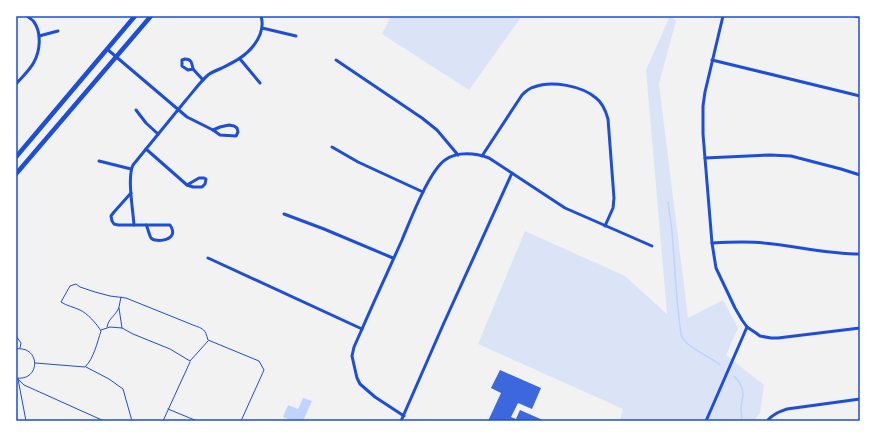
<svg xmlns="http://www.w3.org/2000/svg" width="876" height="437" viewBox="0 0 876 437" font-family="Overpass,sans-serif">
	<style>
		.green { fill: #dbe4f7 }
		.water { fill: #bfd3fe }
		.lines { fill: none; stroke-linecap: round; stroke-linejoin: round }
		.stream { stroke: #bfd3fe; stroke-width: 1.5 }
		.building { fill: #3d67dc }
		.path { stroke: #1d4ed8; stroke-width: 1 }
		.minor { stroke: #1d4ed8; stroke-width: 3 }
		.primary { stroke: #1d4ed8; stroke-width: 4.5 }
		.neatline { fill: none; stroke: #1d4ed8; stroke-width: 1.5 }
	</style>
	<rect width="100%" height="100%" fill="#f2f2f2"/>
	<!-- green -->
	<g class="green">
		<polygon points="391,16 522,16 469,90 382,34"/>
		<polygon points="670,16 676,21 659,84 688,318 723,300 738,328 726,355 764,385 760,413 754,421 620,421 623,409 478,344 525,231 625,276 667,314 646,70"/>
	</g>
	<!-- water -->
	<polygon class="water" points="303,398 312,401 303,421 293,421 283,417 288,405 298,409"/>
	<g class="lines">
		<!-- stream -->
		<g class="stream">
			<path d="M668,202l4,29 5,69 4,35c6,14 28,20 39,30"/>
			<polyline points="734,376 739,382 742,388 743,395 741,408 742,421"/>
		</g>
	</g>
	<!-- building -->
	<polygon class="building" points="500,370 541,388 532,409 518,403 511,417 516,419 520,410 545,421 488,421 501,393 491,388"/>
	<g class="lines">
		<!-- path -->
		<g class="path">
			<polyline points="119,308 122,328"/>
			<path d="M107,327c2,-10 9,-11 12,-20 1,-3 1,-7 2,-10"/>
			<polyline points="101,330 110,327 122,328 133,334 170,349 190,361 208,341"/>
			<polyline points="16,336 21,343 20,348"/>
			<path d="M16,349c25,-4 25,33 0,29"/>
			<path d="M35,363l50,4c9,-9 12,-24 16,-36 -4,-7 -14,-18 -21,-21 -6,-3 -13,-4 -19,-8l9,-16 6,-2 4,3 15,5 15,4 16,2 67,27c11,4 12,4 15,15l51,21 5,9 -23,51"/>
			<polyline points="86,367 109,379 123,389 132,421"/>
			<polyline points="18,379 24,385 104,421"/>
			<polyline points="18,379 26,421"/>
			<polyline points="168,409 197,421"/>
			<polyline points="163,421 190,362"/>
		</g>
		<!-- minor -->
		<g class="minor">
			<polyline points="723,16 705,92 703,106 703,134 712,243 716,268 735,308 742,320 747,327 756,333 760,336 771,338 778,338 860,328"/>
			<polyline points="855,16 860,17"/>
			<polyline points="262,28 296,36"/>
			<polyline points="39,36 58,31"/>
			<polyline points="107,49 187,117 213,130"/>
			<path d="M185,59c7,0 7,5 8,10l-5,1 -6,-4v-6z"/>
			<polyline points="240,59 260,83"/>
			<polyline points="336,60 422,118 437,130 458,155"/>
			<polyline points="712,60 860,96"/>
			<polyline points="193,69 203,80"/>
			<path d="M16,84c6,-7 14,-14 18,-22 6,-11 8,-29 0,-40 -1,-2 -5,-4 -7,-6"/>
			<polyline points="136,110 146,123 158,134"/>
			<polygon points="229,125 234,126 237,128 238,132 236,136 220,135 213,130 220,127"/>
			<polyline points="332,147 358,162 423,192"/>
			<polyline points="146,149 187,185"/>
			<path d="M482,156l40,-61c3,-3 7,-7 12,-8 18,-7 48,-1 62,11 7,5 10,14 12,21l6,79 -1,10 -8,18"/>
			<polyline points="705,158 770,155 791,156 841,169 860,175"/>
			<polyline points="99,161 131,169"/>
			<polygon points="199,178 204,178 206,179 205,184 202,187 193,187 187,185"/>
			<polyline points="131,193 114,212 111,216 112,221 114,224 118,225 146,225"/>
			<polyline points="284,214 324,229 393,258"/>
			<path d="M134,225c-1,-15 -7,-48 -1,-60 18,-22 35,-43 53,-65 7,-8 14,-18 22,-25 4,-3 9,-5 14,-7 12,-6 24,-12 32,-23 6,-8 10,-19 7,-29"/>
			<path d="M146,225h24c11,16 -15,18 -19,13 -2,-3 -3,-10 -5,-13z"/>
			<path d="M712,243c17,-1 35,-2 52,0 32,3 64,11 96,11"/>
			<polyline points="208,258 362,329"/>
			<path d="M404,416l-29,-19 -15,-13 -3,-6 -3,-13 -2,-9 2,-9 8,-18c13,-30 27,-60 40,-89 8,-19 27,-69 43,-80 12,-9 31,-7 44,-2l76,50 87,38"/>
			<polyline points="401,421 443,325 512,173"/>
			<polyline points="706,421 747,327"/>
			<path d="M767,421c6,-7 12,-9 20,-12l73,-10"/>
		</g>
		<!-- primary -->
		<g class="primary">
			<polyline points="16,157 135,16"/>
			<polyline points="16,174 151,16"/>
		</g>
	</g>
	<!-- border -->
	<rect width="876" height="437" fill="none" stroke="#ffffff" stroke-width="34"/>
	<rect x="17" y="17" width="842" height="403" class="neatline"/>
</svg>
